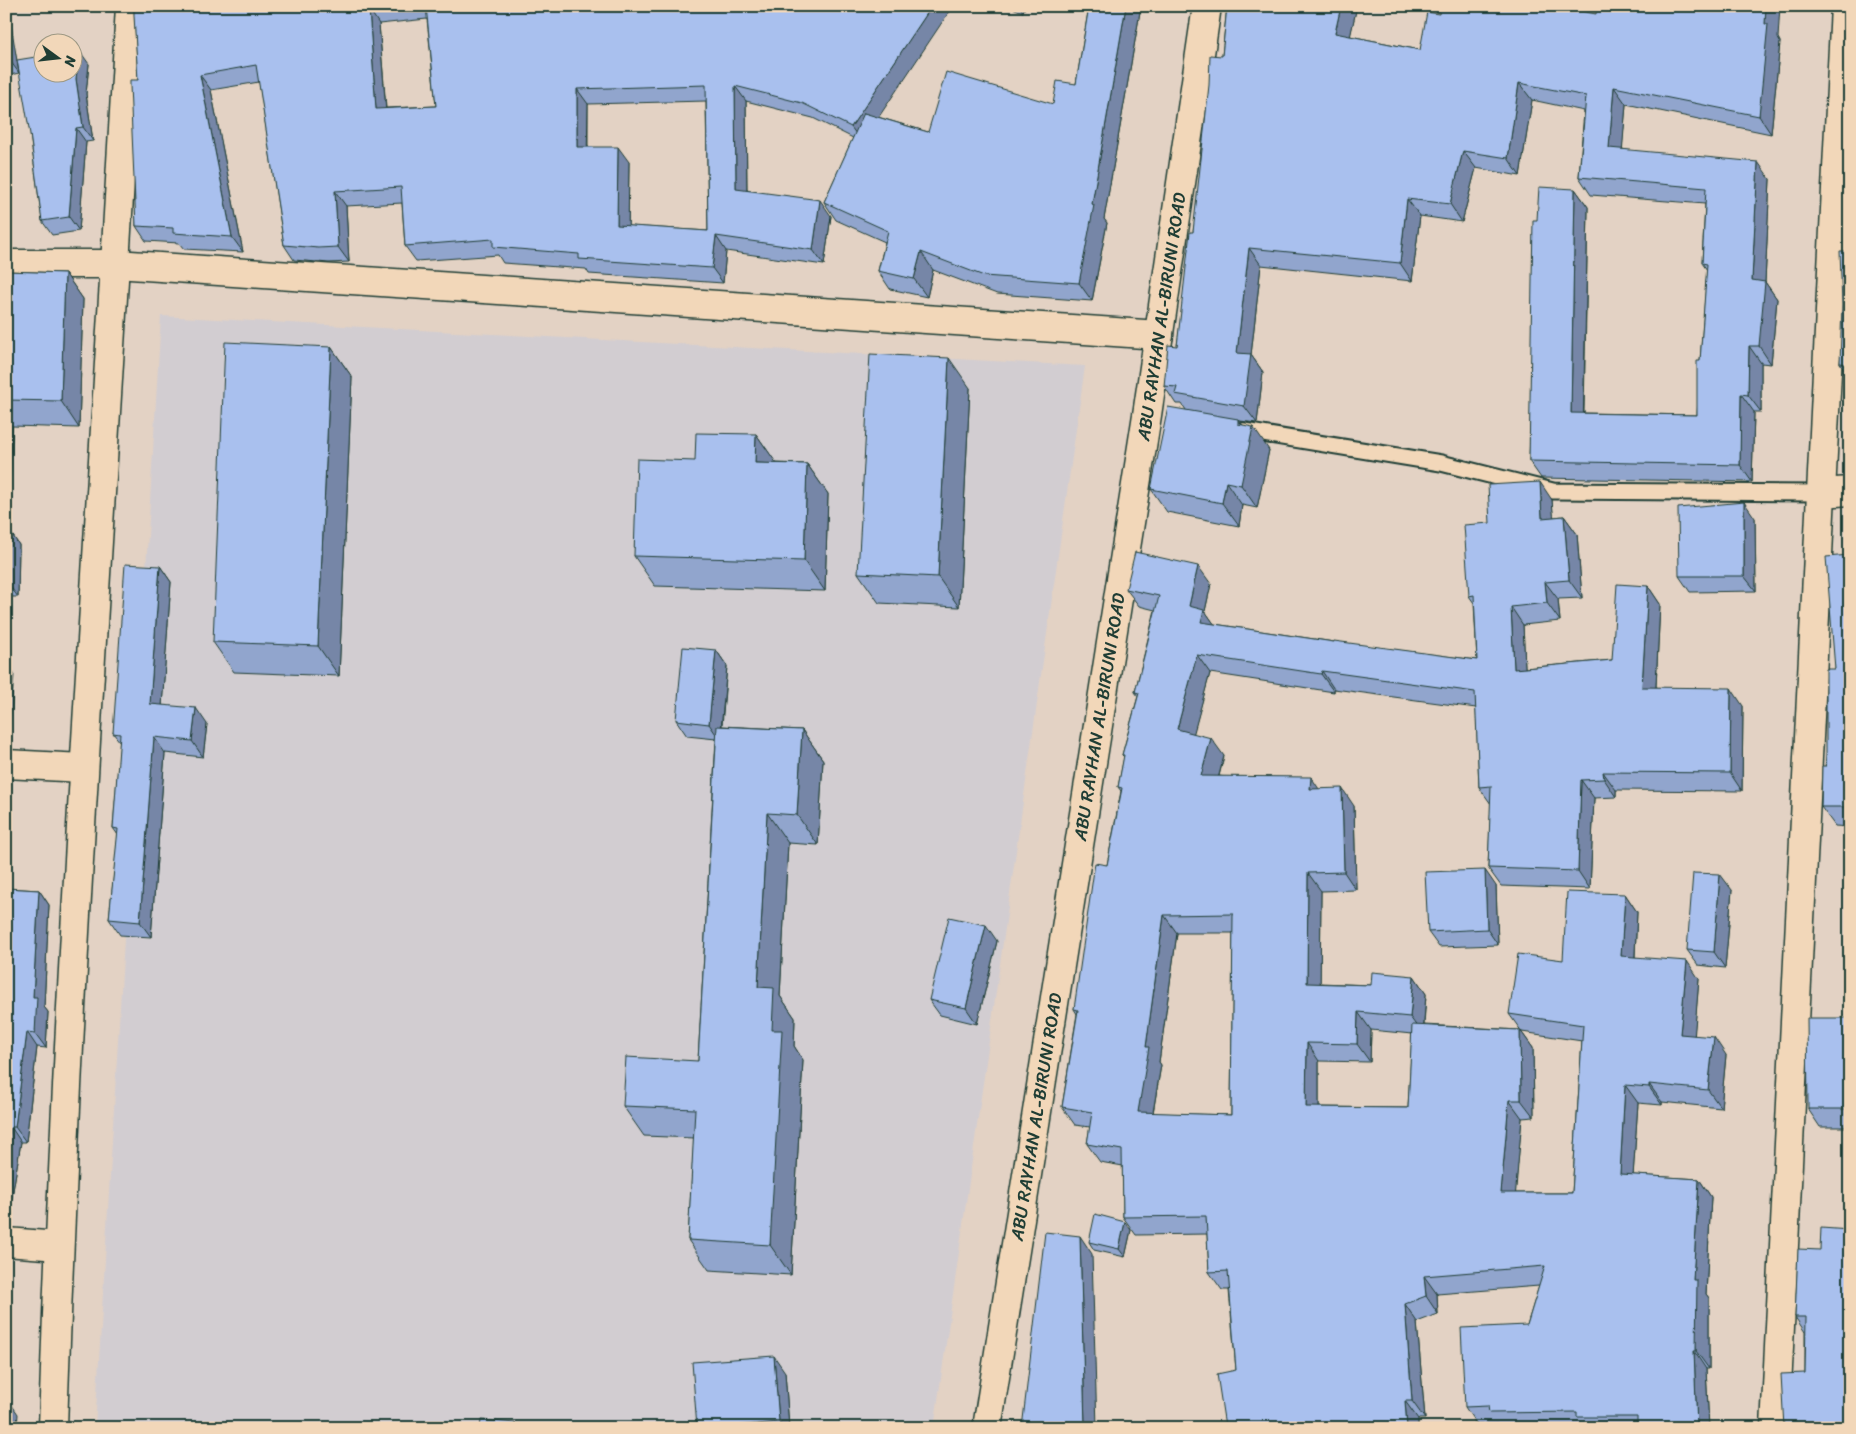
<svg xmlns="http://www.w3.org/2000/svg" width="1856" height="1434" viewBox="0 0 1856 1434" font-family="Sriracha,sans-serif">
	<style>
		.built { fill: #d2cdd1 }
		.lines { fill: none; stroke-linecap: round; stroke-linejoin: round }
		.lane-casing { stroke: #1f3d34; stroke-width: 19 }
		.street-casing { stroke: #1f3d34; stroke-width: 31 }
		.secondary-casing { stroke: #1f3d34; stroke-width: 31 }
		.lane { stroke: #f2d7b9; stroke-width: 15 }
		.street { stroke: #f2d7b9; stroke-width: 28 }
		.secondary { stroke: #f2d7b9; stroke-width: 28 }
		.wall { fill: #91a5cd; stroke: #1f3d34; fill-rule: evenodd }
		.shaded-wall { fill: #7686a7; stroke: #1f3d34 }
		.building { fill: #a9c0ee; stroke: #1f3d34; fill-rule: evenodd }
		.labels { text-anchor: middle; stroke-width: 5; stroke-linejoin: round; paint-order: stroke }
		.street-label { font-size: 18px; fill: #1f3d34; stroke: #f2d7b9 }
	</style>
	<rect width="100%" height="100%" fill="#e3d2c4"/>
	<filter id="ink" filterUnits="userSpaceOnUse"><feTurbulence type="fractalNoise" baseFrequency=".02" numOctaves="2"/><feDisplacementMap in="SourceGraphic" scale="10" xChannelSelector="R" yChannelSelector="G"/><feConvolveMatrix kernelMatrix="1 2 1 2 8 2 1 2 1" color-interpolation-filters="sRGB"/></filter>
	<g filter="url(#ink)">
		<!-- built -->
		<polygon class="built" points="161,316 1085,366 934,1428 95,1428"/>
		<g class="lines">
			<defs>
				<polyline id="lane" points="1238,430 1441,463 1553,491 1821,493"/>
				<g id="street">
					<polyline points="6,264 116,264 1159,335"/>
					<polyline points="1821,493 1850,491"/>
					<polyline points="6,764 83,768"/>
					<polyline points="6,1242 59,1246"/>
					<path d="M53,1428c15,-475 51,-948 77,-1422"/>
					<polyline points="1775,1428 1845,6"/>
				</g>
				<g id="secondary">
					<path id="s1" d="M987,1428l160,-1013 60,-409"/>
				</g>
			</defs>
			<!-- lane casing -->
			<use href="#lane" class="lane-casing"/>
			<!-- street casing -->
			<use href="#street" class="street-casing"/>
			<!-- secondary casing -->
			<use href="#secondary" class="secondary-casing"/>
			<!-- lane -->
			<use href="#lane" class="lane"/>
			<!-- street -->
			<use href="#street" class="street"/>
			<!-- secondary -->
			<use href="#secondary" class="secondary"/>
		</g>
		<!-- wall -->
		<g class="wall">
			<polygon points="6,6 19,73 6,76"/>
			<path d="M134,6h738l6,111 50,15 125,-28 23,-20 13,-78h52l-37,213 3,4 -15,78 -95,-7 -64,-24 -6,27 -37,-8 -12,-18 7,-29 -49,-22 -12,-18 29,-64 -40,-20 -67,-17 1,89 84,26 -7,49 -98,-14 -3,32 -134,-9 -3,-5 -83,-6 -5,-8 -82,6 -11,-15 -3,-43 -56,3 3,56 -20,1 -35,-3 -10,-15 -25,-163 -48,8 32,162 -59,-3 -5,-6 -33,-2 -10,-15 2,-146zM427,19l9,87 -50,2 -7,-84zM706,101l2,130 -80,-5 1,-64 -41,-15v-43z"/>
			<polygon points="1007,6 1025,6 1023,12"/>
			<polygon points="1227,6 1357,6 1350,36 1420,50 1439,14 1596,14 1778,38 1780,42 1771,134 1626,104 1622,149 1770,179 1765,282 1777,299 1771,364 1761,363 1761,412 1754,412 1752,482 1541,478 1529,461 1537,220 1575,189 1588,207 1584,413 1697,415 1700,361 1707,270 1702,263 1705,204 1591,195 1579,177 1584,111 1532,100 1520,176 1476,168 1462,222 1420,216 1412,281 1261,265 1251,355 1263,372 1257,423 1240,421 1243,425 1269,450 1257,508 1242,505 1239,526 1167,512 1151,489 1186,410 1182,404 1176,404 1164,386 1177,346 1193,232 1222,56"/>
			<polygon points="89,64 86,94 93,141 86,142 79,231 52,235 42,221 30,134"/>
			<polygon points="1850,251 1850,377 1840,363"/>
			<polygon points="6,271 65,273 83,299 79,428 12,426 9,530 19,545 18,597 6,597"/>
			<polygon points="331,347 352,377 339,676 234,672 213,642"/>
			<polygon points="970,388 959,607 879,603 858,573"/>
			<polygon points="756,434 776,463 807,464 828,494 825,591 655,586 634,556 695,461"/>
			<path d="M1552,500l1,17 11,-1 13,18 5,64 -24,1 2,22 -37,4 2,43 87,-8 36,-74 12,18 -4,83 87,19 -1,85 -126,-1v7l-22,1 -4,91 -89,-3 -13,-18 3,-64 -12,-17 -3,-79 -142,-19v3l-124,-19 -17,61 31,22 -5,20 99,13 36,17 2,84 -35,1 -1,92 51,2 43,-9 12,18 -2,31 96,5 13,18 1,69 -12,1 -7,75h57l10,-152 -60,-9 -13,-18 54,-54 62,-66 12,18 -2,45 64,22 -5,56 32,20 -5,53 -59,-6v3l-24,-2 -5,72 66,4 12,18 -5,97 3,4v71h-3l3,59h-210l-2,-4 -20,1 -12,-18 62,-82 12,-39 -102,8 1,20 -21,8 8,97h-7v9h-197l4,-2 11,-56 -7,-80h-7l-13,-18 -2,-38 -71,1 -13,-18v-51l-23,-4 -13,-18 3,-17 -15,-2 -13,-18 15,-93 -3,-5 33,-144 14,-74 -3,-4 6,-30 -2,-2 16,-59 -3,-4 20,-82 -16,-4 -13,-17 85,-5 -6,27 9,13 120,18 143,18 -3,-57 -5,-7 21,-73zM1177,933h56l-2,182 -78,-2 8,-48 -2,-3zM1371,1030l41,4 -4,74 -89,-1v-46l51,1z"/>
			<polygon points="1755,518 1756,591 1690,592 1679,576"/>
			<polygon points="1850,555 1850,827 1835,826 1821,807 1835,669"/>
			<polygon points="160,566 171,582 162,705 207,724 203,757 165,753 151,937 120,935 109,919 118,835 113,828 120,742 113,733"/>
			<polygon points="716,650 727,666 722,726 802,730 823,760 818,845 788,843 780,996 795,1018 794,1046 803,1060 791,1275 709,1270 688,1240 694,1138 644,1136 623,1106 698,1061 716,739 687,736 676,720"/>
			<polygon points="6,810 6,888 39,890 49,905 44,1007 48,1012 46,1048 37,1047 26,1142 21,1142 9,1215 6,1215"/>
			<polygon points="1496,886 1498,945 1439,947 1428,932"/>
			<polygon points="1732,890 1725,968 1698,965 1687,950"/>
			<polygon points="997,941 977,1024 940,1015 929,1000"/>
			<polygon points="1850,1018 1850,1127 1820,1127 1808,1109"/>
			<polygon points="1131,1230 1125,1257 1094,1250 1089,1242"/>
			<polygon points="1850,1230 1805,1373 1805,1332 1795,1317 1820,1250"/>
			<polygon points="785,1372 789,1428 697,1428"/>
		</g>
		<!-- shaded-wall -->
		<g class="shaded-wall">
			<polygon points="6,6 8,6 19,73 8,58 6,44"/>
			<polygon points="932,6 953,6 862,142 851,127"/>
			<polygon points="1019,6 1025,6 1023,12"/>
			<polygon points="1126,6 1141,6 1104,219 1107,223 1092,301 1079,283 1092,204"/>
			<polygon points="1341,6 1357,6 1347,51 1335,33"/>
			<polygon points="1766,6 1780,6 1778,38 1780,42 1771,134 1759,116"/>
			<polygon points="369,9 379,24 387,124 376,109"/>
			<polygon points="79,50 89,64 86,94 93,141 83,127 76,79"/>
			<polygon points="200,75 211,90 243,252 232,237"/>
			<polygon points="1519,83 1532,100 1520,176 1508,158"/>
			<polygon points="735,86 746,101 747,204 736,189"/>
			<polygon points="1614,87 1626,104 1621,166 1609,148"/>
			<polygon points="577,89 588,104 587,162 577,147"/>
			<polygon points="76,128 86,142 79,231 69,217"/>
			<polygon points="618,147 629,162 628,240 617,225"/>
			<polygon points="1463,151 1476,168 1462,222 1450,204"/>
			<polygon points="1758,162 1770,179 1765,282 1777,299 1771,364 1759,346 1752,280"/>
			<polygon points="1575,189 1588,207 1583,431 1571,413"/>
			<polygon points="335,191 346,206 349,262 338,247"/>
			<polygon points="1407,199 1420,216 1412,281 1400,263"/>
			<polygon points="820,200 831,216 824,265 813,250"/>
			<polygon points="716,236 726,251 723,283 712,268"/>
			<polygon points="1249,248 1261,265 1251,355 1263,372 1257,423 1244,406 1237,353"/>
			<polygon points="921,252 933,270 927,297 914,279"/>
			<polygon points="65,273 83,299 79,428 61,401"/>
			<polygon points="1749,346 1761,363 1761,412 1748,395"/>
			<polygon points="331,347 352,377 339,676 318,646"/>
			<polygon points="949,358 970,388 959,607 938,577"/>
			<polygon points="1741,394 1754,412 1752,482 1740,465"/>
			<polygon points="6,418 12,426 9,530 19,545 18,597 6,581"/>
			<polygon points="1238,419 1251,437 1253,427 1269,450 1257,508 1241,485 1238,424"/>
			<polygon points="756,434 777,464 755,463"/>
			<polygon points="807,464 828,494 825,591 804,561"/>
			<polygon points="1226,482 1242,505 1239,526 1222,503"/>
			<polygon points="1540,482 1552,500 1555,535 1542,518"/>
			<polygon points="1744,502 1755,518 1756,591 1744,576"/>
			<polygon points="1564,516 1577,534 1582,598 1569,580"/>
			<polygon points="160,566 171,582 161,720 150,704"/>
			<polygon points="1198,566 1211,584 1205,611 1217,628 1213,640 1189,606"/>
			<polygon points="1545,582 1558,599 1560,621 1547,603"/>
			<polygon points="1648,586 1660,604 1655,705 1642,687"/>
			<polygon points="1511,607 1523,625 1526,687 1514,669"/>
			<polygon points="716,650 727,666 720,740 709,724"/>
			<polygon points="1197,655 1210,673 1190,747 1177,729"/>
			<polygon points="6,663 14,674 8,748 6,745"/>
			<polygon points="1322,671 1334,689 1334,692 1321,674"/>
			<polygon points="1731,688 1743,706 1742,791 1730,773"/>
			<polygon points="196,708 207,724 203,757 192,741"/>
			<polygon points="802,730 823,760 818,845 797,815"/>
			<polygon points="154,737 165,753 151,937 140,922"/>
			<polygon points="1211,738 1224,756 1214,794 1201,776"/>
			<polygon points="1603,772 1616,790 1616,797 1604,779"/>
			<polygon points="1311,777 1323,795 1310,789"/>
			<polygon points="1581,780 1594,798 1590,889 1578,871"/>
			<polygon points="1342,788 1354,806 1356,890 1344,872"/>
			<polygon points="6,810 7,810 6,902"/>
			<polygon points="767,813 788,843 780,996 795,1018 794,1046 803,1060 791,1275 770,1245 772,1030 758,987"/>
			<polygon points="1485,870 1496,886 1498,945 1487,929"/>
			<polygon points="1308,873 1321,891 1320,1001 1307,983"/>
			<polygon points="1720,874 1732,890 1725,968 1714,952"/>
			<polygon points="39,890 49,905 44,1007 48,1012 46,1048 35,1033 33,997"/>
			<polygon points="1625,894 1637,912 1634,974 1621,956"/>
			<polygon points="1164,915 1177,933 1159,1062 1161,1065 1150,1130 1138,1112 1146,1047"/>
			<polygon points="986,925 997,941 977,1024 966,1008"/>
			<polygon points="1687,961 1699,979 1693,1052 1680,1034"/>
			<polygon points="1414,976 1426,994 1423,1035 1410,1017"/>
			<polygon points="1358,1012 1371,1030 1370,1062 1357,1044"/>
			<polygon points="1520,1030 1533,1048 1534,1117 1521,1100"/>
			<polygon points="27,1032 37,1047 26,1142 15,1127"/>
			<polygon points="1714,1037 1726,1055 1721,1108 1708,1090"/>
			<polygon points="1307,1043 1319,1061 1319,1124 1306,1107"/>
			<polygon points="1649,1084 1662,1102 1662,1105 1649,1087"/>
			<polygon points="1625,1085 1638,1103 1632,1192 1620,1174"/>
			<polygon points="1509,1100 1522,1118 1514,1211 1501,1193"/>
			<polygon points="11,1127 21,1142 9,1215 6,1211 6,1154"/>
			<polygon points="1699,1179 1711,1197 1706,1294 1709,1298 1709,1369 1696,1351 1693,1280"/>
			<polygon points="1125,1222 1131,1230 1125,1257 1119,1249"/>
			<polygon points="1080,1236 1092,1254 1097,1428 1085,1428"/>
			<polygon points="1424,1276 1437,1294 1438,1314 1426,1296"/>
			<polygon points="1405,1304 1417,1322 1425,1419 1412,1401"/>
			<polygon points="1694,1351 1706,1369 1709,1428 1697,1428"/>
			<polygon points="774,1356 785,1372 789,1428 782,1428 779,1422"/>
			<polygon points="7,1398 18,1414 17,1428 6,1428"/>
			<polygon points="1405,1401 1418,1419 1418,1428 1407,1428"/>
			<polygon points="515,1423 518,1428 514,1428"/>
		</g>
		<!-- building -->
		<g class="building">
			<path d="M134,6h258l-23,3 7,100 60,-3 -10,-100h446l3,1v-1h57l-81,121 -49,-24 -67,-17 1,103 84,11 -7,50 -97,-14 -4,32 -133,-9v-5l-86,-7v-8l-88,7 -4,-59 -66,4 3,56 -20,1 -34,-3 -28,-180 -56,10 32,162 -59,-4v-5l-37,-2 -6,-141v-5h8l-4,-64zM706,85l2,146 -91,-6 1,-78h-41v-58z"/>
			<polygon points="1089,6 1126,6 1092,204 1094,205 1079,283 984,276 921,252 914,279 878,271 888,231 824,202 864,113 928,132 946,72 1053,104 1057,81 1076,84"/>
			<polygon points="1227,6 1341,6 1335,33 1420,50 1427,12 1439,14 1440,6 1554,6 1596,14 1597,6 1766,6 1765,24 1768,24 1759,116 1614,87 1609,148 1758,162 1752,280 1765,282 1759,346 1749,346 1748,395 1741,394 1740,465 1529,461 1533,220 1537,220 1539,187 1575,189 1571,413 1697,415 1697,361 1700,361 1707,264 1702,263 1706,188 1579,177 1586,96 1519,83 1508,158 1463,151 1450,204 1407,199 1400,263 1249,248 1237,353 1251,354 1244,406 1175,394 1177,387 1164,386 1168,345 1177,346 1190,232 1193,232 1209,85 1210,55 1222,56"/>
			<polygon points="6,44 8,58 6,58"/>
			<polygon points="79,50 76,79 83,127 76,128 69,217 42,221 30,134 17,60 42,56 42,72 72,72 72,51"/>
			<polygon points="1846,168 1850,169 1850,213 1847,214"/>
			<polygon points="1840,251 1850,251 1850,364 1840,363 1842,305"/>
			<polygon points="6,271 65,273 61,401 6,400"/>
			<polygon points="225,342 331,347 318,646 213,642"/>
			<polygon points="870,354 949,358 938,577 858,573"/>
			<polygon points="1168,407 1238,419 1238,424 1253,427 1241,485 1226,482 1222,503 1151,489"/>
			<polygon points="696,433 756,434 755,463 807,464 804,561 634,556 637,459 695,461"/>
			<path d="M1540,482l2,36 22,-2 5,64 -24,2 2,21 -36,4 3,62 98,-9 5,-76 31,2 -6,101 89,1 -1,85 -127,-1 1,7 -23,1 -3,91 -90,-3 3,-82 -12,1 -4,-95 -153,-21 -1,3 -124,-19 -20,74 34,9 -10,38 110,1 -1,12 32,-1 2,84 -36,1 -1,110 64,2 1,-13 42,4 -4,41 -52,-5 -1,32 -50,-1 -1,64 102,1 4,-83 108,5 1,70h-12l-8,93h71l11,-168 -74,-11 9,-60 45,6 4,-68 58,2 -4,62 66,5 -7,73 34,3 -6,53 -59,-6v3l-24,-2 -5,89 79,5 -6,101h4l-1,71h-2l3,77h-60v-11h-60v-5l-88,1 -1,-7 -23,1 -4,-79 66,-3 18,-59 -121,10 2,20 -21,8 7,97h-7l2,27h-186v-1l4,-1 -8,-52 19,-4 -8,-99 -19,1 -3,-56 -83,1 -1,-67 -35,-6 5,-32 -30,-5 16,-97 -4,-1 21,-146 12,2 15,-77 -4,-1 6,-32h-2l17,-62 -4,-1 24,-96 -33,-7 9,-37 63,14 -9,40 15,4 -3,12 133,20v-1l143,19 -3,-65 -5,1 -5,-71 26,-2 -2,-38zM1233,914l-2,201 -93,-3 11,-65h-3l18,-132z"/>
			<polygon points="1744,502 1744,576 1679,576 1678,508"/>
			<polygon points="1850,555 1850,807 1821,807 1822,766 1826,766 1826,669 1835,669 1826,557"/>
			<polygon points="125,564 160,566 150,704 196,708 192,741 154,737 140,922 109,919 118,829 113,828 120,734 113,733"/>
			<polygon points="683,647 716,650 709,724 676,720"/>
			<polygon points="717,726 802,730 797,815 767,813 758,987 774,988 772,1030 782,1030 770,1245 688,1240 695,1109 623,1106 626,1057 698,1061"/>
			<polygon points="1485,870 1487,929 1428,932 1425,872"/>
			<polygon points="1693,873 1720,874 1714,952 1687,950"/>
			<polygon points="6,888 39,890 33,997 37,997 35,1033 27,1032 15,1127 11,1127 6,1154"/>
			<polygon points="949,917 986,925 966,1008 929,1000"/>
			<polygon points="1807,1018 1850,1018 1850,1109 1808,1109"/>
			<polygon points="1095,1214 1125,1222 1119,1249 1089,1242"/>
			<polygon points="1821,1228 1850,1230 1850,1428 1784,1428 1781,1374 1805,1373 1806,1317 1795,1317 1798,1249 1820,1250"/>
			<polygon points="1045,1232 1080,1236 1085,1428 1022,1428"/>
			<polygon points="774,1356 779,1422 712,1428 697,1428 692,1362"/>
			<polygon points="6,1398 7,1398 6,1414"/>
			<polygon points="481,1420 515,1423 514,1428 480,1428"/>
		</g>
	</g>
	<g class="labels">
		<!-- street labels -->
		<g class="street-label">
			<text dy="6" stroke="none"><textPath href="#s1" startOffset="1125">ABU RAYHAN AL-BIRUNI ROAD</textPath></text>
			<text dy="6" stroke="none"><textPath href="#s1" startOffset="720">ABU RAYHAN AL-BIRUNI ROAD</textPath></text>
			<text dy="6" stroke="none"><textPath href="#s1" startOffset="315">ABU RAYHAN AL-BIRUNI ROAD</textPath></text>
		</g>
	</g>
	<!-- margin -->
	<rect width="1856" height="1434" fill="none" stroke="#f2d7b9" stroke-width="25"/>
	<rect x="12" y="12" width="1831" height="1409" fill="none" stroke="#1f3d34" stroke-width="2" filter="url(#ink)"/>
	<!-- north arrow -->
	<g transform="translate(58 58) rotate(105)"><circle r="24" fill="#f2d7b9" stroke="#9e9984"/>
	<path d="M0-4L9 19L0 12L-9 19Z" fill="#1f3d34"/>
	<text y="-8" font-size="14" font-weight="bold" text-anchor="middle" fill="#1f3d34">N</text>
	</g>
</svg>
